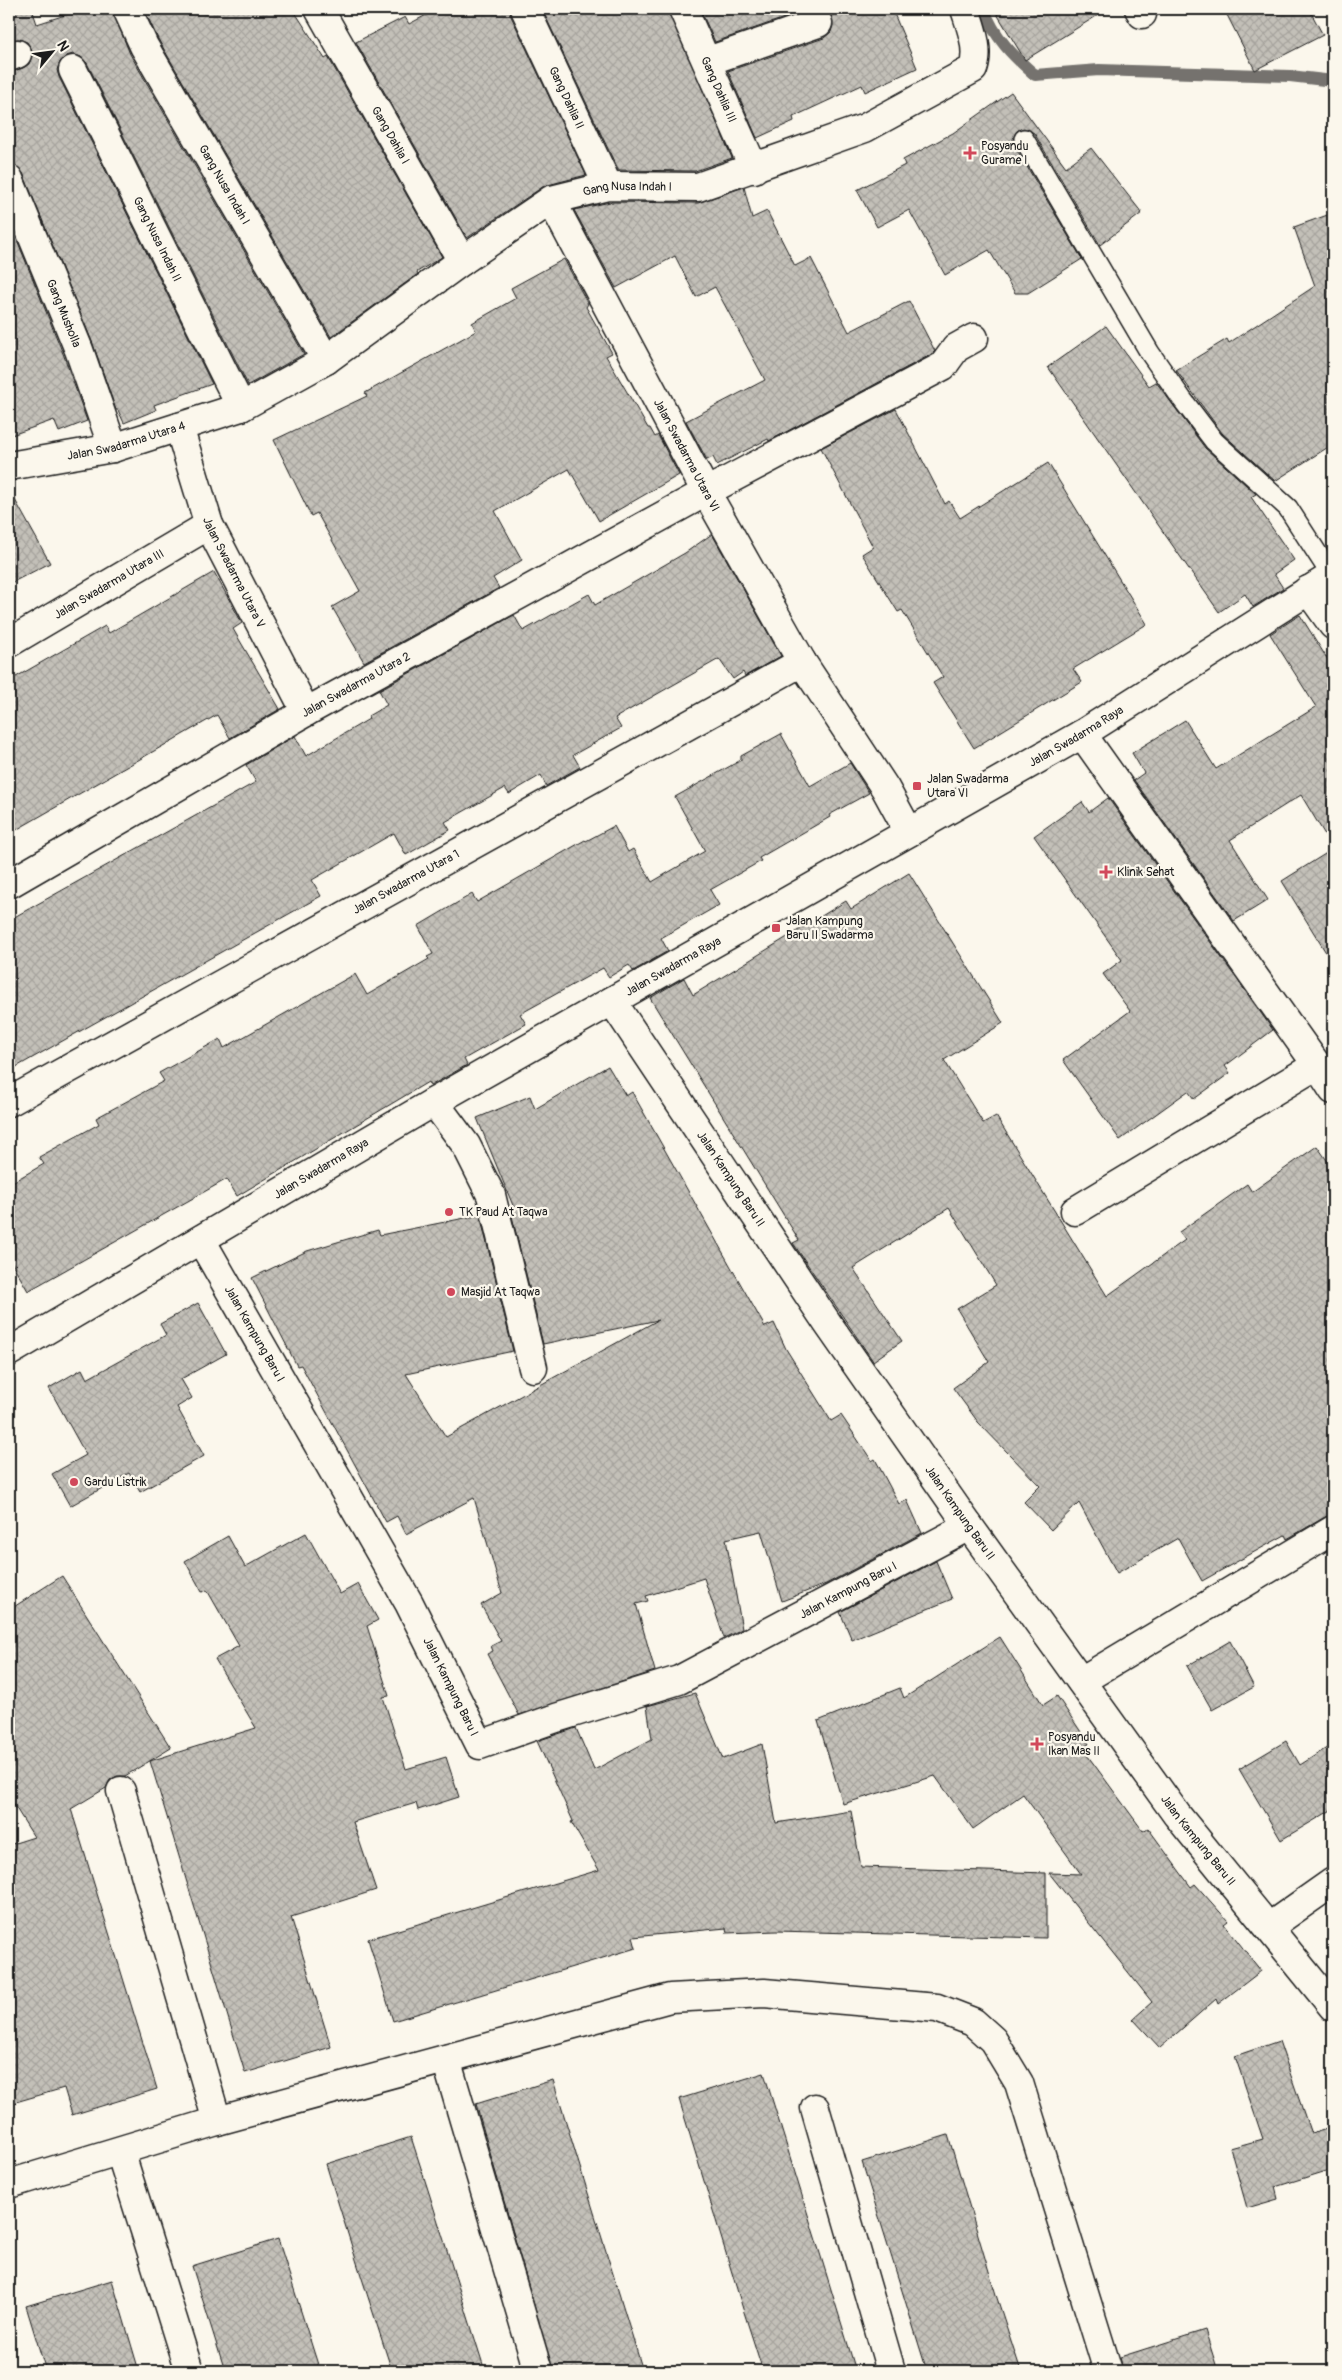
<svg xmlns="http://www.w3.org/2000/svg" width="1342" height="2380" viewBox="0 0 1342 2380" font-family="Pangolin,sans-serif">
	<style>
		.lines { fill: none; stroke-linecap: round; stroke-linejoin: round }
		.stream { stroke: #74726e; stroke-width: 12 }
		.building { fill: url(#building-cross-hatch); stroke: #1c1c1c }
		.service-casing { stroke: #1c1c1c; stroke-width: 22 }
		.minor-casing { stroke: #1c1c1c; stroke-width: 31 }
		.secondary-casing { stroke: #1c1c1c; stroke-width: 31 }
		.service { stroke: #fbf7ec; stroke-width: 19 }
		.minor { stroke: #fbf7ec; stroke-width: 28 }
		.secondary { stroke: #fbf7ec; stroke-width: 28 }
		.poi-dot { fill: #d1495b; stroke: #fbf7ec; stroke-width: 2 }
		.labels { text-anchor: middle; stroke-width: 4.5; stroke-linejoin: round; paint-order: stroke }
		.street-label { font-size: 12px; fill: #1c1c1c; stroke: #fbf7ec }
		.poi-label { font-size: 12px; fill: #1c1c1c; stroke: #fbf7ec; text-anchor: start }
	</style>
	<defs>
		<pattern id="building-cross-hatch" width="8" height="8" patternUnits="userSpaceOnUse" patternTransform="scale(1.25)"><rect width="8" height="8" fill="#c3c0b8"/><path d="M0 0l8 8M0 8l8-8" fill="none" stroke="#a7a49e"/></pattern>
	</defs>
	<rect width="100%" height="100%" fill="#fbf7ec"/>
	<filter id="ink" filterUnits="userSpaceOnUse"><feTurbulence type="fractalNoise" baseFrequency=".02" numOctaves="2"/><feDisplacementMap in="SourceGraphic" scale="10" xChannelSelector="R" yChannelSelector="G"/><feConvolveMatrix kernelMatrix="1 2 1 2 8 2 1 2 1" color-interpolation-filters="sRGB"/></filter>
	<g filter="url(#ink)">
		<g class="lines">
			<!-- stream -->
			<path class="stream" d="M984,9c10,28 29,47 51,66l64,-5 191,6 43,5"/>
		</g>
		<!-- building -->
		<g class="building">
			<polygon points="9,9 32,9 37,24 84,9 112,9 130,54 304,354 248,385 87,63 81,57 73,54 66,56 60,62 57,70 59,77 212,384 154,405 156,410 124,423 118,410 116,410 93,344 23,173 14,165 9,155 9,72 23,68 29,64 32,56 31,48 27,42 19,39 9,40"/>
			<polygon points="144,9 293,9 325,59 328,57 442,257 417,272 418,274 331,337 158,39"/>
			<polygon points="438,9 510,9 511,16 586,175 544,186 467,238 356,42 405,17 409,24"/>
			<polygon points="542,9 668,9 732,158 695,171 618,170"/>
			<polygon points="700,9 794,9 796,14 715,42"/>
			<polygon points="828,9 892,9 917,68 865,92 862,85 793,117 794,121 757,138 728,71 824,38 831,32 833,25"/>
			<polygon points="994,9 1108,9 1025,60"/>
			<polygon points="1224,9 1309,9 1323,35 1255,70"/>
			<polygon points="1011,92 1066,167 1091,148 1142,213 1100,245 1034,133 1024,128 1018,130 1013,139 1014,145 1082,259 1028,293 1015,293 989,250 945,275 909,210 877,227 857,190 905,165 903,160 953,133"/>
			<polygon points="744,187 752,218 767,211 795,266 811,258 849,332 909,301 935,351 932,354 769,441 768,439 717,465 713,457 707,460 686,421 765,380 715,287 696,297 675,256 616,288 574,210 610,202 698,203"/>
			<polygon points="1333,213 1333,444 1275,481 1222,433 1176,370 1227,339 1229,343 1315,286 1294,227"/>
			<polygon points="9,220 64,356 87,421 59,432 54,420 9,436"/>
			<polygon points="564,259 588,304 586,307 612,353 606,356 648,428 650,428 655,437 658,435 679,475 599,521 569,469 495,511 522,560 493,578 499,588 364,662 332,607 360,591 317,513 311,516 274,440 367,396 365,393 476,331 472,323 516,298 511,288"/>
			<polygon points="1106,326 1149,386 1156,382 1205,448 1256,494 1251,497 1294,560 1274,574 1283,588 1253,607 1245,594 1219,612 1048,367"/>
			<polygon points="896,409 945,504 949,501 960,518 1048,463 1147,624 1073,669 1082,682 974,748 933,683 943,677 902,610 898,612 862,554 873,547 821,448"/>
			<polygon points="9,489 50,563 9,584"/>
			<polygon points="712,534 781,656 745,676 743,672 733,679 719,659 615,718 621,728 573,755 580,767 546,786 541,775 509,794 505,788 445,822 450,830 406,855 394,833 312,880 321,896 9,1071 9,920 256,782 246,765 295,736 306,756 369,719 368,716 387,705 379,690 514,615 523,631 589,594 595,605 685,553"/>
			<polygon points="214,572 242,623 233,629 280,709 230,738 217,715 9,834 9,681 105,626 109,633"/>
			<polygon points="1300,615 1333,668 1333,848 1301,795 1230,840 1268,900 1234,921 1134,780 1144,773 1132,753 1185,720 1216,769 1316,707 1270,634"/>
			<polygon points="781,734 810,786 850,763 869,793 829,815 830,817 759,858 761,861 710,890 719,905 661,938 668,951 633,971 629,965 609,977 603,968 520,1014 526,1024 464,1059 467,1065 430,1086 428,1082 237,1196 227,1179 28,1291 9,1258 9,1184 44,1164 39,1157 99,1124 96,1118 164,1081 159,1073 220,1039 224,1048 355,974 367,995 429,959 427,957 433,954 418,926 472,894 477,902 585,840 586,841 614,826 628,852 633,849 652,882 705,851 675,797 741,760 741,756"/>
			<polygon points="1108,798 1273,1030 1225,1066 1230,1073 1194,1099 1188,1091 1120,1140 1063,1060 1130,1011 1103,974 1122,960 1034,836 1082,802 1089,812"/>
			<polygon points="1333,849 1333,964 1282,881"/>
			<polygon points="909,873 1003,1023 944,1060 983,1123 996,1116 1107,1296 1185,1240 1179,1232 1247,1184 1252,1192 1317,1146 1333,1169 1333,1514 1325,1517 1287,1539 1285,1535 1202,1581 1178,1538 1117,1573 1079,1503 1051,1530 1024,1502 1040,1486 978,1422 953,1388 989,1362 957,1309 996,1285 949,1208 853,1268 902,1341 873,1361 793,1243 799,1240 650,998 684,978 693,995 846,901 851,909"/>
			<polygon points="608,1066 626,1096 632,1092 765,1327 774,1323 786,1349 831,1421 841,1415 872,1461 875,1459 899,1504 907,1500 922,1533 826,1584 782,1601 761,1531 726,1539 742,1629 724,1638 704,1578 646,1596 648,1601 636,1604 655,1671 519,1715 487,1654 493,1651 491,1646 501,1641 481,1605 502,1593 474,1498 406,1534 397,1516 386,1522 301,1365 297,1366 252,1278 307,1251 378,1230 380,1235 480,1215 513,1351 406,1374 446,1437 658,1320 543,1344 510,1208 514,1208 477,1118 530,1096 535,1109"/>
			<polygon points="198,1303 226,1354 181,1379 192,1398 177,1407 204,1456 140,1492 129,1473 70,1506 52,1474 86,1455 49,1388 82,1369 87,1379 166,1335 160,1324"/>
			<polygon points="306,1533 340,1594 358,1584 378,1620 367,1626 389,1696 383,1697 406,1769 446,1757 459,1797 418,1810 416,1803 353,1822 376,1890 291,1917 331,2047 245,2073 150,1761 256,1728 215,1659 239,1646 207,1590 202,1592 185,1561 228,1536 245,1567"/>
			<polygon points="936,1561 952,1599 852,1640 840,1612"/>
			<polygon points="62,1576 171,1748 125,1776 117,1776 110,1780 106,1788 71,1809 157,2089 72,2115 64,2088 9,2104 9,1845 34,1837 9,1797 9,1610"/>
			<polygon points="1000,1637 1043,1705 1057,1696 1089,1744 1082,1748 1143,1831 1148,1828 1191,1887 1195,1884 1228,1921 1224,1924 1261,1971 1218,2004 1216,1999 1160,2048 1133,2019 1152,2002 1049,1873 1081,1874 1023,1794 973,1829 935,1776 843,1804 818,1721 900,1688 904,1698"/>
			<polygon points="1230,1641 1254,1687 1212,1710 1187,1666"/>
			<polygon points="695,1693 723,1759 762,1744 776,1823 851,1811 861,1867 1046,1873 1046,1938 776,1931 727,1933 726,1928 633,1937 636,1948 393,2021 368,1939 599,1870 571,1822 573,1821 537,1741 576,1728 594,1770 652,1739 647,1706"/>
			<polygon points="1286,1741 1300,1765 1333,1744 1333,1809 1281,1840 1239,1769"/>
			<polygon points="1279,2041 1311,2134 1333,2127 1333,2169 1275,2187 1278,2199 1247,2208 1230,2148 1263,2139 1235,2056"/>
			<polygon points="764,2073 822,2260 856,2371 763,2371 743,2309 679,2099"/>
			<polygon points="553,2080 635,2345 643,2371 553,2371 476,2104"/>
			<polygon points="948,2135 997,2298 1021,2371 927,2371 862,2162"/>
			<polygon points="411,2137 429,2193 485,2371 392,2371 358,2266 326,2164"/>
			<polygon points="278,2239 320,2371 225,2371 192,2266"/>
			<polygon points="112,2280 139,2371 46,2371 26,2306"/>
			<polygon points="1205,2330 1218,2371 1123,2371 1120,2357"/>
		</g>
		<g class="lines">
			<defs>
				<polyline id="service" points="1024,139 1150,353 1182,399 1214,441 1288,508 1332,576"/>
				<g id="minor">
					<path id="s1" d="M127,9l17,37 182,314"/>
					<path id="s2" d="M319,9l143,252"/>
					<path id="s3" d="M525,9l83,177"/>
					<path id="s4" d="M683,9l71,160"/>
					<polyline points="1139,9 1142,14"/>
					<polyline points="9,57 17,54"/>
					<polyline points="708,61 818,23 810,9"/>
					<path id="s5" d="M73,70l168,337"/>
					<path id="s6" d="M9,179l70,171 34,98"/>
					<path id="s7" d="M551,200l155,292 96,170 83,126 24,44"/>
					<path id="s8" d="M179,427l30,98 97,187"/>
					<path id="s9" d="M9,466l104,-18 128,-41 85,-47 136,-99 89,-61 57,-14 90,1 167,-59 108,-59c7,-20 -2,-41 -8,-60"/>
					<polyline points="1308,590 1333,625"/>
					<path id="s10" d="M9,643l200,-118"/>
					<polyline points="1082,734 1317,1065 1333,1090"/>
					<path id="s11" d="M9,884l297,-172 400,-220 237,-126 13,-18 18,-10"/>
					<path id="s12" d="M612,1001l216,323 141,202 208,289 156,192"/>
					<path id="s13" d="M9,1102l793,-440"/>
					<polyline points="434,1102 466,1145 491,1195 533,1368"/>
					<polyline points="1075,1211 1317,1065"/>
					<path id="s14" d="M201,1240l208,363 71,142 76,-27 123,-38 290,-154"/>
					<polyline points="1081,1681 1333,1530"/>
					<polyline points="121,1791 217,2121"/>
					<polyline points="1269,1927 1333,1882"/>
					<polyline points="446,2059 538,2371"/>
					<polyline points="815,2108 891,2371"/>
					<polyline points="120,2151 189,2371"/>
					<polyline points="9,2184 217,2121 670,1998 764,1993 937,2008 973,2022 993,2040 1019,2083 1108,2371"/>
				</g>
				<g id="secondary">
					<path id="s15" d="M9,1352l425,-250 648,-368 251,-159"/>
				</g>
			</defs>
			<!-- service casing -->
			<use href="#service" class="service-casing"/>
			<!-- minor casing -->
			<use href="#minor" class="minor-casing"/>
			<!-- secondary casing -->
			<use href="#secondary" class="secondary-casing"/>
			<!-- service -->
			<use href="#service" class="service"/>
			<!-- minor -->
			<use href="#minor" class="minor"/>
			<!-- secondary -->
			<use href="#secondary" class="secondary"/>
		</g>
	</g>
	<!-- markers -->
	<g class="poi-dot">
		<path d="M967.5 145.5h5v5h5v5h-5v5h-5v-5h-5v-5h5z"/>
		<rect x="912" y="781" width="10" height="10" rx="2.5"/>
		<path d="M1103.5 864.5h5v5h5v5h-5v5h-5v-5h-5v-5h5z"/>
		<rect x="771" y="923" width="10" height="10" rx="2.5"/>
		<circle cx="449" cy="1212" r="5"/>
		<circle cx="451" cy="1292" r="5"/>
		<circle cx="74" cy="1482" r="5"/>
		<path d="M1034.5 1736.5h5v5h5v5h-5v5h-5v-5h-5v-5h5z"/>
	</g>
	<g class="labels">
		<!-- street labels -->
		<g class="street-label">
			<text dy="4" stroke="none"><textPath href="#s4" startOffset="88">Gang Dahlia III</textPath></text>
			<text dy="4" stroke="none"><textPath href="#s3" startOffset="98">Gang Dahlia II</textPath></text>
			<text dy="4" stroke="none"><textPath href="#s2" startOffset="145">Gang Dahlia I</textPath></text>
			<text dy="4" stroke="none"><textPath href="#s1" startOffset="201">Gang Nusa Indah I</textPath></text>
			<text dy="4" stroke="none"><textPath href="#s9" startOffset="691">Gang Nusa Indah I</textPath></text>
			<text dy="4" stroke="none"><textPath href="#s5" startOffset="189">Gang Nusa Indah II</textPath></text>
			<text dy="4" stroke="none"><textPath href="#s6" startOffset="145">Gang Musholla</textPath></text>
			<text dy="4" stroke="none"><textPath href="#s9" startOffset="120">Jalan Swadarma Utara 4</textPath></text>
			<text dy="4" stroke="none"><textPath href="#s7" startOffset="289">Jalan Swadarma Utara VI</textPath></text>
			<text dy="4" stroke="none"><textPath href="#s8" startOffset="156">Jalan Swadarma Utara V</textPath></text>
			<text dy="4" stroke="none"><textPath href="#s10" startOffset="116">Jalan Swadarma Utara III</textPath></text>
			<text dy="4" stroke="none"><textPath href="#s11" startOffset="400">Jalan Swadarma Utara 2</textPath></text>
			<text dy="4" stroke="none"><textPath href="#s15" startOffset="1232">Jalan Swadarma Raya</textPath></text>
			<text dy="4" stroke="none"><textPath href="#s13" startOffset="454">Jalan Swadarma Utara 1</textPath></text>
			<text dy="4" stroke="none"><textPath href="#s15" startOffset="768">Jalan Swadarma Raya</textPath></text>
			<text dy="4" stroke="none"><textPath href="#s15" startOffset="362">Jalan Swadarma Raya</textPath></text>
			<text dy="4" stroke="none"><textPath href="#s12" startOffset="214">Jalan Kampung Baru II</textPath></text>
			<text dy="4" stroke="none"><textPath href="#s14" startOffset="108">Jalan Kampung Baru I</textPath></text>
			<text dy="4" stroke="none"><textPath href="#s12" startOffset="619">Jalan Kampung Baru II</textPath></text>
			<text dy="4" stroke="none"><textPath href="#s14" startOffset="978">Jalan Kampung Baru I</textPath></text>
			<text dy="4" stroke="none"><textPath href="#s14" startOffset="512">Jalan Kampung Baru I</textPath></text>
			<text dy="4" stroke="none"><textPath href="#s12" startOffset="1024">Jalan Kampung Baru II</textPath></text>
		</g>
		<!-- poi labels -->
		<g class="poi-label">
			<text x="981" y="150">Posyandu<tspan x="981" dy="14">Gurame I</tspan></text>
			<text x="927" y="783">Jalan Swadarma<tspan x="927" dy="14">Utara VI</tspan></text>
			<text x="1117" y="876">Klinik Sehat</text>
			<text x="786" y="925">Jalan Kampung<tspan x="786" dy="14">Baru II Swadarma</tspan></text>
			<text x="459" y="1216">TK Paud At Taqwa</text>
			<text x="461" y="1296">Masjid At Taqwa</text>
			<text x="84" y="1486">Gardu Listrik</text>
			<text x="1048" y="1741">Posyandu<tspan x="1048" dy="14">Ikan Mas II</tspan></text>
		</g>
	</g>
	<!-- margin -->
	<rect width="1342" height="2380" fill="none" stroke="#fbf7ec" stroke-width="30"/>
	<rect x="15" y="15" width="1312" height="2350" fill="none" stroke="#1c1c1c" stroke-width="2" filter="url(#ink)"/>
	<!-- north arrow -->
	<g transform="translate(52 52) rotate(61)" stroke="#fbf7ec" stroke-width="4" paint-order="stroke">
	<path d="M0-4L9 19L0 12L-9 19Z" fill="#1c1c1c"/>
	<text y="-8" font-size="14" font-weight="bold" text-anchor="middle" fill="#1c1c1c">N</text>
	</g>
</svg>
